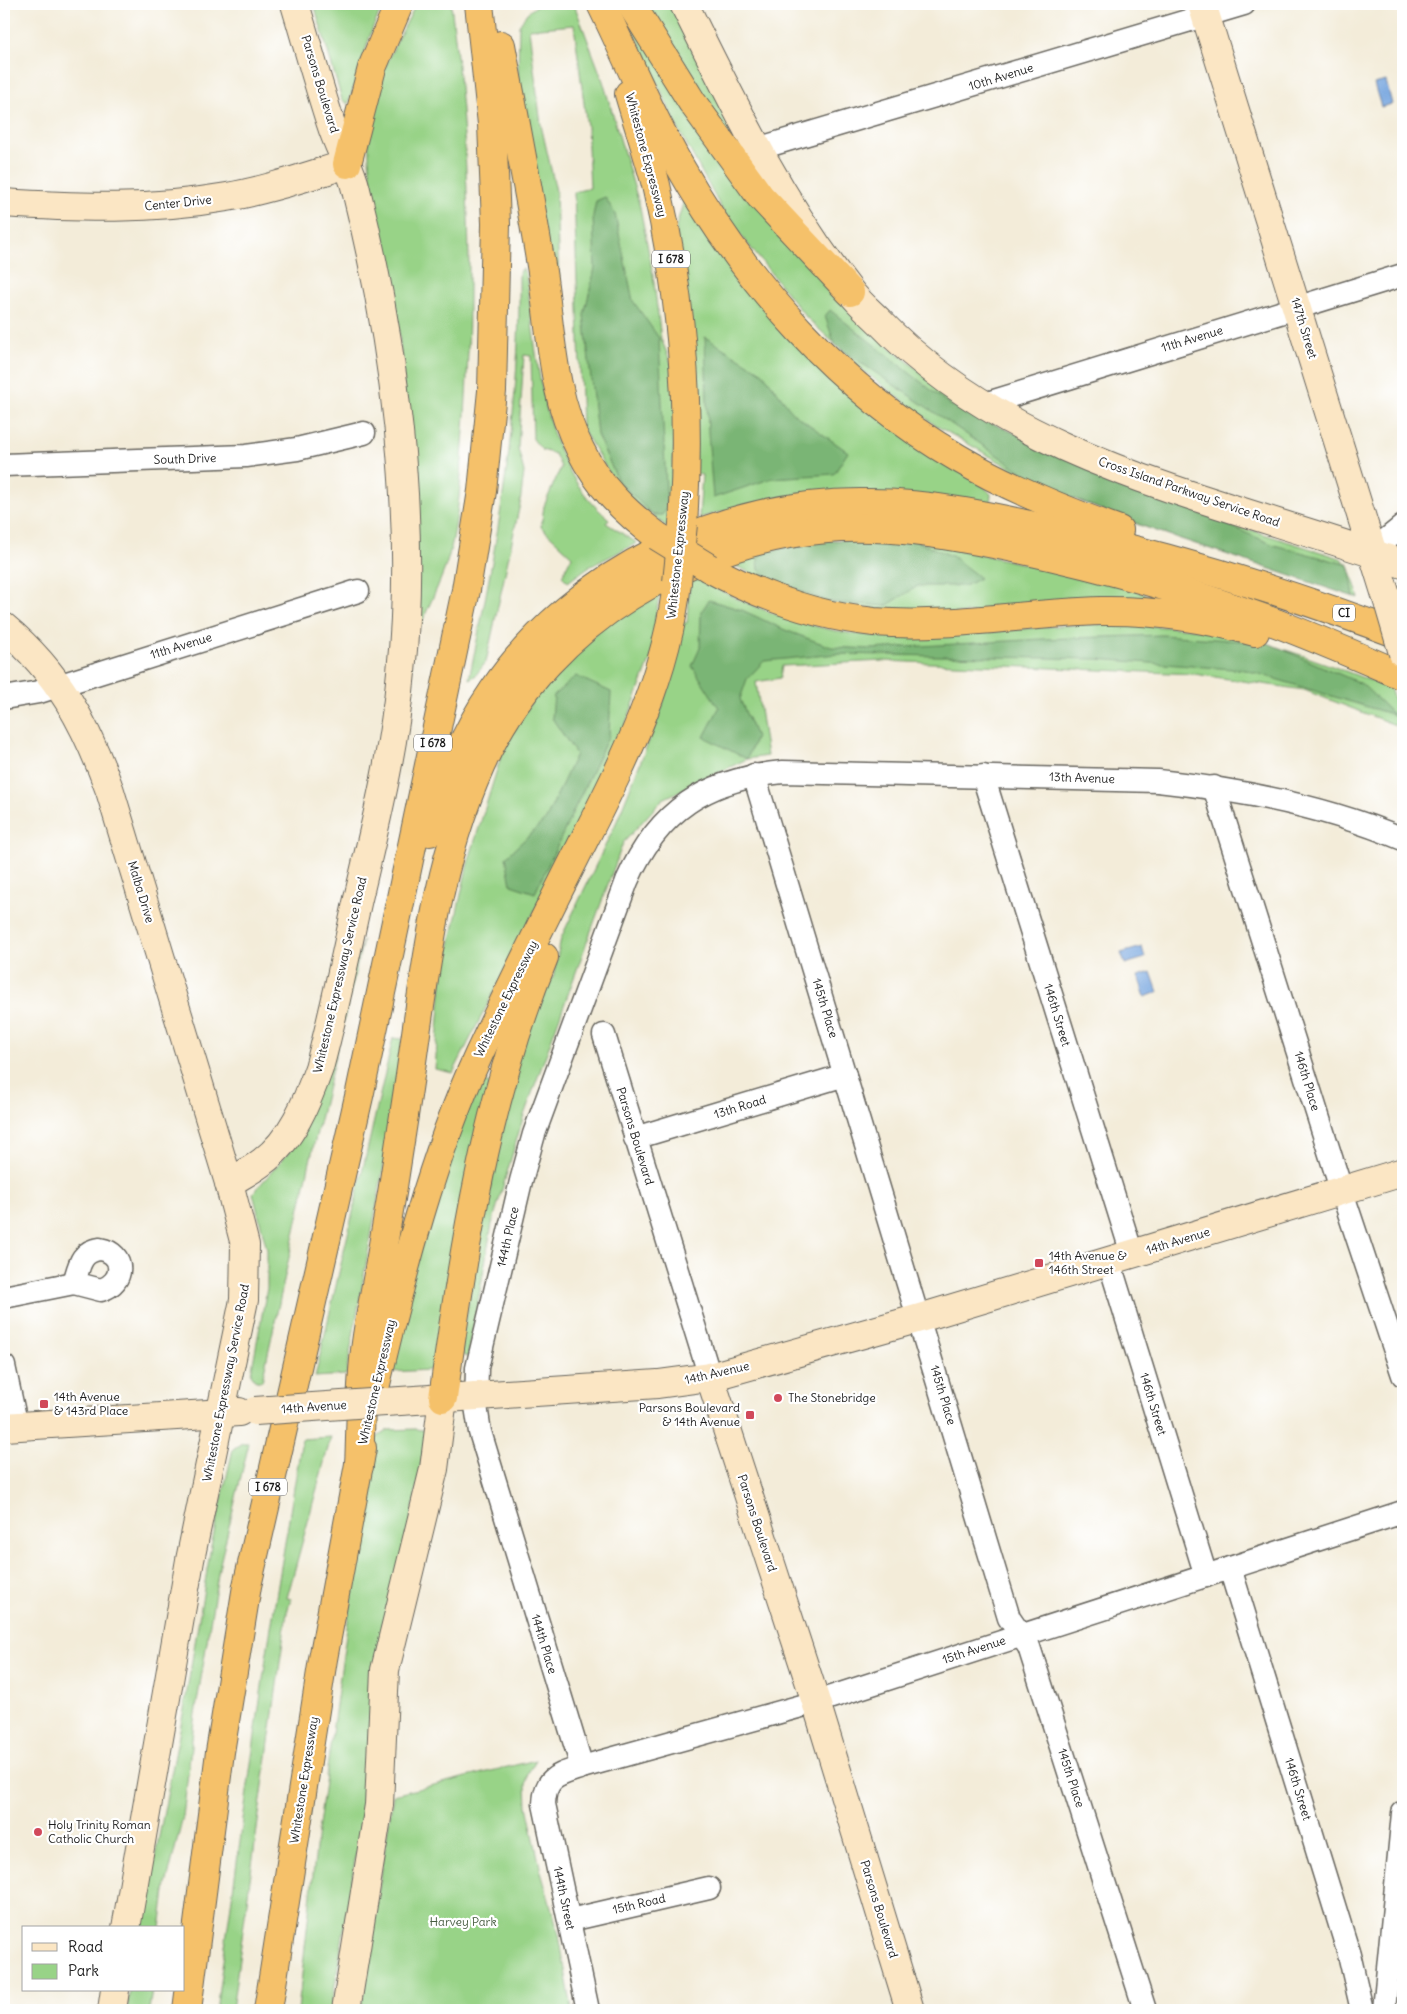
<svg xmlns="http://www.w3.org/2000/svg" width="1407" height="2014" viewBox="0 0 1407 2014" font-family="Delius,sans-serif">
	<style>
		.green { fill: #98d387; stroke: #5a7852 }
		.forest { fill: #7ab574; stroke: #4b6848 }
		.water { fill: #75a4de; stroke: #48607d }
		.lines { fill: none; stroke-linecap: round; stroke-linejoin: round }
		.street-casing { stroke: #67655e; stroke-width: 25 }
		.secondary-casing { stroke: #67655e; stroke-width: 30 }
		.highway-casing { stroke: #67655e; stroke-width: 30 }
		.street { stroke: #fff; stroke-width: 22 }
		.secondary { stroke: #fbe6c4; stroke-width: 28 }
		.highway { stroke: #f5c16b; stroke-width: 28 }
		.secondary-bridge-casing { stroke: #67655e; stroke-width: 30; stroke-linecap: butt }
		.highway-bridge-casing { stroke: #67655e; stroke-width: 30; stroke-linecap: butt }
		.secondary-bridge { stroke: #fbe6c4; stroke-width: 28 }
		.highway-bridge { stroke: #f5c16b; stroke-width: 28 }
		.poi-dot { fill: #d1495b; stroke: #fff; stroke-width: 2 }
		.labels { text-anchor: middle; stroke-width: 4.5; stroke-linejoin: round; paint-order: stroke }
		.shield { fill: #fff; stroke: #606060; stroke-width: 1 }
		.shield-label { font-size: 11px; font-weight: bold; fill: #1c1c1c }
		.street-label { font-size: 12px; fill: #1c1c1c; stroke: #fff }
		.poi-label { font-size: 12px; fill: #1c1c1c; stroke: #fff; text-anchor: start }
		.park-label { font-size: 12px; fill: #475c41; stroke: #fff }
	</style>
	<rect width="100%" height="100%" fill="#fff"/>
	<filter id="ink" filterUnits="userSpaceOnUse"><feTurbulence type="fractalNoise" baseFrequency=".02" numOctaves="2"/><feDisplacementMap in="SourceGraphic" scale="10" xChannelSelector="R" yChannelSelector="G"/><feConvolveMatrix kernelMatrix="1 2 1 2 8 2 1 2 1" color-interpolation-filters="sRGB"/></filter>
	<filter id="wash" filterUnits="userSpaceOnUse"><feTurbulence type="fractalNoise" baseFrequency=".0096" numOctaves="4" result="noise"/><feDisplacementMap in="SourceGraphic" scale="20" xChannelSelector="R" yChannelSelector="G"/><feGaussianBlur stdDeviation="1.12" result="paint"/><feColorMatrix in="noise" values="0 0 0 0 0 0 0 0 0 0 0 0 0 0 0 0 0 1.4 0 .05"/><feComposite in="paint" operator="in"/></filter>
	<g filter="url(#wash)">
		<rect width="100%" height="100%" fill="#f3ecd9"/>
		<!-- green -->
		<g class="green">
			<polygon points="314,4 384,4 373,27 348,104 342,100"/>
			<path d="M416,4h35c18,143 23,282 13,426 -3,41 -5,100 -19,138 -7,20 -17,39 -25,59 -9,-98 -12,-197 -21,-295 -7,-70 -37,-141 -29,-213 5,-41 28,-78 46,-115z"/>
			<polygon points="539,4 574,4 603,81 640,207 653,275 661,339 673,367 676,413 670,529 620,491 582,428 574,192 590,188 587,127 574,25 529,29 541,125 556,191 562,370 518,78 519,25 527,13"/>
			<polygon points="621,4 774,227 863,326 982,420 1082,465 1216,519 1340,558 1349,565 1359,598 1142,526 1044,487 935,425 866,373 807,318 726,217 679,130"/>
			<polygon points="641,4 670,4 716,89 734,138 713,119"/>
			<polygon points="687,189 742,271 984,487 991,494 990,505 742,506 699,518 702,475 696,474 676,227"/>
			<path d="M523,269l3,6c12,82 13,187 83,244l-3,4 31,20 -50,25 -19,14 -6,-6 10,-20 -31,-29 3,-21 17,-39 -6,-13 -13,-4 -9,-11 -2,-83 -7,-1 -6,93 6,24 -4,32 -34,158 -11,14 -6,3c28,-133 52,-266 50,-403l2,-6z"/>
			<polygon points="913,540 1126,586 1164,603 930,615 814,602 725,561 755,552"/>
			<path d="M692,575c49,29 106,51 163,59 73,9 146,-5 219,-9 35,-2 74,1 109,3 73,6 140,35 207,60l13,40 -99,-38 -110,-16 -310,-13 -102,5 -2,12 -24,4 11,74 -20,3 -84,40 -40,44 -100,275 -31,106 -24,133 -5,-2 -2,-10c20,-117 43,-232 72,-347l11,-1 1,-17 8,-2 8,-40 56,-117 45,-113 20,-86 5,1 3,-47z"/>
			<polygon points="660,590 655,621 659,622 651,658 616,749 453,1073 435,1069 442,980 468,863 504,747 550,671 606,624"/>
			<polygon points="363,940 311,1157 262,1381 256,1381 251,1374 267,1288 267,1250 253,1193 295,1145"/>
			<polygon points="393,1038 402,1039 397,1092 346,1375 315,1377"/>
			<polygon points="476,1082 489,1083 434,1366 429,1370 391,1372 411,1275"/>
			<polygon points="416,1429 427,1431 394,1616 331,2010 298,2010 317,1839 366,1493 376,1438 388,1430"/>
			<polygon points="331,1437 287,1598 291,1599 287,1612 232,2010 216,2010 266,1658 302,1439"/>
			<polygon points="242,1443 249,1443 219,1568 194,1721 183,1817 166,1885 160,1928 141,1928 184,1709 211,1546 233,1449"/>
			<polygon points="536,1760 528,1773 526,1785 527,1806 541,1872 559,1935 572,2010 361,2010 393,1795"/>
			<polygon points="130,1990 152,1990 149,2010 127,2010"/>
		</g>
		<!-- forest -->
		<g class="forest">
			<polygon points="605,197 615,214 633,301 659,338 667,509 662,515 653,515 618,481 597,435 584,315 595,268 593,216 596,201"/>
			<polygon points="830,310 950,405 1274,545 1349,565 1354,597 1148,528 1044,487 835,345 825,316"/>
			<polygon points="705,337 763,373 794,414 848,452 834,474 773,478 713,498 708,432"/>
			<polygon points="822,540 913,540 952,556 980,578 965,586 918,586 886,606 829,602 770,579 759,570 758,559 761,552"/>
			<polygon points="709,600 742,610 785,630 831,647 871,649 1043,639 1162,635 1268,643 1362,684 1394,715 1246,670 1096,659 837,654 764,661 747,679 740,699 756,737 747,759 704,737 719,708 692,666 700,648 701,612"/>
			<polygon points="576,676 611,692 609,735 535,893 511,885 506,857 546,819 576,754 552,718 554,695"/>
		</g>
		<!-- water -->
		<g class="water">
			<polygon points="1386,81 1392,104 1381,107 1374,84"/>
			<polygon points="1142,947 1145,958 1125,964 1121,953"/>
			<polygon points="1151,972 1158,992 1145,997 1138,976"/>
		</g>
	</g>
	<g filter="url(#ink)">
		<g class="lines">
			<defs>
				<g id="street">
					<polyline points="757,149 1244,4"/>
					<polyline points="981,405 1403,275"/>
					<polyline points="4,465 246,456 297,449 364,433"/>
					<polyline points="1371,552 1403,526"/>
					<polyline points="4,698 39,692 358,591"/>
					<polyline points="754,775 1009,1618 1029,1647 1145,2010"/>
					<polyline points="983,776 1132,1254"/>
					<polyline points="1214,787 1342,1192 1403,1375"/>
					<polyline points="604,1035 710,1377"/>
					<polyline points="635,1138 845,1075"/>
					<path d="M100,1249c26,4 25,34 1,41l-27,-7c5,-16 6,-32 26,-34z"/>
					<polyline points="1109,1261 1206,1576"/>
					<polyline points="4,1297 74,1283"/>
					<polyline points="4,1366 17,1427"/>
					<polyline points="1230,1568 1349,1954 1362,2010"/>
					<path d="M582,1767l-102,-335 -4,-26 1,-38 44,-187 13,-47 93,-253c31,-71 80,-102 156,-109l375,9c84,9 167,25 245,58"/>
					<polyline points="570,1920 709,1888"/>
					<path d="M588,2010l-44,-206c1,-28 15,-29 38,-37l234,-65 587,-190"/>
					<polyline points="1384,2010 1403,1813"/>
				</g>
				<g id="secondary">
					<path d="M684,4c49,99 97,199 166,287 8,11 20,21 30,31 136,142 345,178 523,242"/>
					<polyline points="1202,4 1389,605"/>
					<path d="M4,203c75,5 148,7 223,-6 41,-7 81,-21 120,-33"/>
					<path d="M4,627c55,46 82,97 106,164l119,392 16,62 -1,55 -54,260 -64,368"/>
					<path d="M229,1183c11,-7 23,-13 33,-21 30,-22 45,-60 57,-94 15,-55 26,-110 38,-165 18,-77 37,-152 44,-231 16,-156 -7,-330 -45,-482 -5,-23 -18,-43 -25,-66 -13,-40 -24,-80 -36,-120"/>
					<polyline points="710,1377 816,1702 910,2010"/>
					<polyline points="385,1402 658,1384 710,1377 920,1318 1403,1172"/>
					<polyline points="4,1427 239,1412"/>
					<polyline points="112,2010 115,1990"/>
					<polyline points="346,2010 379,1805 385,1670 434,1469 443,1398"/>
				</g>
				<g id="highway">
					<path d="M601,4c26,53 48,108 77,159 67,119 161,226 280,295 51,30 105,52 161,72"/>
					<polyline points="631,4 692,102 760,196 850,292"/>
					<path d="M501,45c14,75 29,151 41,227 9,58 10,124 38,177 18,37 45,63 77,87"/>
					<path d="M629,94c9,31 19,60 27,91 26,111 35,225 27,339"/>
					<polyline points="347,164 372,68 399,4"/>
					<path d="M709,568c51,28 106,48 165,54 76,6 151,-9 227,-11 52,-1 104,7 154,21"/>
					<path d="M430,832c15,-50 33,-98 63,-141 82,-121 232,-191 376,-188 63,0 126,14 188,28 119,27 233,62 346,105"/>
					<path d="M376,1384c26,-110 56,-227 103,-330 32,-68 65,-135 99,-202 44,-87 89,-172 99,-270"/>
					<path d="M443,1398c20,-149 44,-301 101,-441"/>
					<path d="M359,1466c2,-41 1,-83 7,-123 3,-23 8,-46 12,-69 10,-55 19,-110 27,-165 19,-121 28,-248 83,-359 31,-63 82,-117 142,-154 61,-37 125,-61 197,-67 64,-5 130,7 192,20 83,18 166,41 246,70 47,17 92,37 138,57"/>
					<polyline points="187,2010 220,1752 247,1586 360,1092 466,590 482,491 492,391 496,224 492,124 479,4"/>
					<polyline points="268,2010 323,1659 362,1448"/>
				</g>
			</defs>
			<!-- street casing -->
			<use href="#street" class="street-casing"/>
			<!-- secondary casing -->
			<use href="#secondary" class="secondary-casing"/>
			<!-- highway casing -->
			<use href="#highway" class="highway-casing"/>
			<!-- street -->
			<use href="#street" class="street"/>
			<!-- secondary -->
			<use href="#secondary" class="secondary"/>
			<!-- highway -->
			<use href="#highway" class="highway"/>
			<defs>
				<g id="secondary-bridge">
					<polyline points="1389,605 1403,653"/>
					<polyline points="255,1411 385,1402"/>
				</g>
				<g id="highway-bridge">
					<polyline points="657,536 709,568"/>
					<polyline points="677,582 683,524"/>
				</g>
			</defs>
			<!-- secondary-bridge casing -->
			<use href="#secondary-bridge" class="secondary-bridge-casing"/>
			<!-- highway-bridge casing -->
			<use href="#highway-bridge" class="highway-bridge-casing"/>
			<!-- secondary-bridge -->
			<use href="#secondary-bridge" class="secondary-bridge"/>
			<!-- highway-bridge -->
			<use href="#highway-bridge" class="highway-bridge"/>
		</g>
	</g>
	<!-- markers -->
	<g class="poi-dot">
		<rect x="1034" y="1258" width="10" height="10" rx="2.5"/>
		<circle cx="778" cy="1398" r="5"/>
		<rect x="39" y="1399" width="10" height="10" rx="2.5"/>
		<rect x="745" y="1410" width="10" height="10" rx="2.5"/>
		<circle cx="38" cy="1832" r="5"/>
	</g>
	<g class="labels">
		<!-- shield labels -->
		<g class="shield">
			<rect x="652" y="250.5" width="38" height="17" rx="4"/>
			<rect x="1333" y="604.5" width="22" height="17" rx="4"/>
			<rect x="414" y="734.5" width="38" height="17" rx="4"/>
			<rect x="249" y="1478.5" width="38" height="17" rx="4"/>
		</g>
		<g class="shield-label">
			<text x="671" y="263">I 678</text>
			<text x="1344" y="617">CI</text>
			<text x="433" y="747">I 678</text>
			<text x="268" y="1491">I 678</text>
		</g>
		<!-- street labels -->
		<g class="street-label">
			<text transform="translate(1001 77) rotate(-17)" y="4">10th Avenue</text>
			<text transform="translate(320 84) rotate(73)" y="4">Parsons Boulevard</text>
			<text transform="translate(646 155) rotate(75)" y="4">Whitestone Expressway</text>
			<text transform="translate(178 203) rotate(-6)" y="4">Center Drive</text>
			<text transform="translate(1304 328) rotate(73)" y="4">147th Street</text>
			<text transform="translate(1192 339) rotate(-17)" y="4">11th Avenue</text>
			<text transform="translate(185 459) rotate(-2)" y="4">South Drive</text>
			<text transform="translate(1189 492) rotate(19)" y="4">Cross Island Parkway Service Road</text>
			<text transform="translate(678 555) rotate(-84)" y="4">Whitestone Expressway</text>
			<text transform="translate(181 646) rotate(-17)" y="4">11th Avenue</text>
			<text transform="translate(1082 778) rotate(2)" y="4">13th Avenue</text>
			<text transform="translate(141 892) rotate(73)" y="4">Malba Drive</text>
			<text transform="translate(340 975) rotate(-77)" y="4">Whitestone Expressway Service Road</text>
			<text transform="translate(506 999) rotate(-64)" y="4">Whitestone Expressway</text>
			<text transform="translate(825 1008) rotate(73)" y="4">145th Place</text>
			<text transform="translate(1057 1015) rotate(73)" y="4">146th Street</text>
			<text transform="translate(1307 1081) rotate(73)" y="4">146th Place</text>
			<text transform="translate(740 1107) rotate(-17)" y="4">13th Road</text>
			<text transform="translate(635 1136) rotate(73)" y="4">Parsons Boulevard</text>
			<text transform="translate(508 1237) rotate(-77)" y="4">144th Place</text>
			<text transform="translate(1178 1241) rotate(-17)" y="4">14th Avenue</text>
			<text transform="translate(717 1373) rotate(-13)" y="4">14th Avenue</text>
			<text transform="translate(377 1382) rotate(-77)" y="4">Whitestone Expressway</text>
			<text transform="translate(226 1383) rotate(-79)" y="4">Whitestone Expressway Service Road</text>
			<text transform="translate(943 1395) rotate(73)" y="4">145th Place</text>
			<text transform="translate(1153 1404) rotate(73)" y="4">146th Street</text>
			<text transform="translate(314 1407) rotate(-4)" y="4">14th Avenue</text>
			<text transform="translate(757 1523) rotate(72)" y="4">Parsons Boulevard</text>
			<text transform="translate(544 1644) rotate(73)" y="4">144th Place</text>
			<text transform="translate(974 1650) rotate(-18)" y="4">15th Avenue</text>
			<text transform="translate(1071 1778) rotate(72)" y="4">145th Place</text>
			<text transform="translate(304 1780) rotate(-81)" y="4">Whitestone Expressway</text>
			<text transform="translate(1298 1789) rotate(73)" y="4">146th Street</text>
			<text transform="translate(564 1898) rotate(78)" y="4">144th Street</text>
			<text transform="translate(639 1904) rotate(-13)" y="4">15th Road</text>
			<text transform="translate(879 1909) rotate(73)" y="4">Parsons Boulevard</text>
		</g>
		<!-- poi labels -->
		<g class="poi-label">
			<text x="1049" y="1260">14th Avenue &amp;<tspan x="1049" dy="14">146th Street</tspan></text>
			<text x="54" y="1401">14th Avenue<tspan x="54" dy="14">&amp; 143rd Place</tspan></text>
			<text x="788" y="1402">The Stonebridge</text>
			<text x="740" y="1412" text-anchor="end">Parsons Boulevard<tspan x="740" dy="14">&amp; 14th Avenue</tspan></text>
			<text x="48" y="1829">Holy Trinity Roman<tspan x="48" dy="14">Catholic Church</tspan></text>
		</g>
		<!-- park labels -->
		<g class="park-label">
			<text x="463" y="1926">Harvey Park</text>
		</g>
	</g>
	<!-- margin -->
	<rect width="1407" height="2014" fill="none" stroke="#fff" stroke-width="20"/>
	<!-- legend -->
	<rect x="22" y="1926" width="162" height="65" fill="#ffffff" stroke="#a4a4a4"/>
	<rect x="32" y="1943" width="25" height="8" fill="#fbe6c4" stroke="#a4a4a4"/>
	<text x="68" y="1952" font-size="15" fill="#1c1c1c">Road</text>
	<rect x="32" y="1964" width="25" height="15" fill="#98d387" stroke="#a4a4a4"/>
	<text x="68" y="1976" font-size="15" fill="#1c1c1c">Park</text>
</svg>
